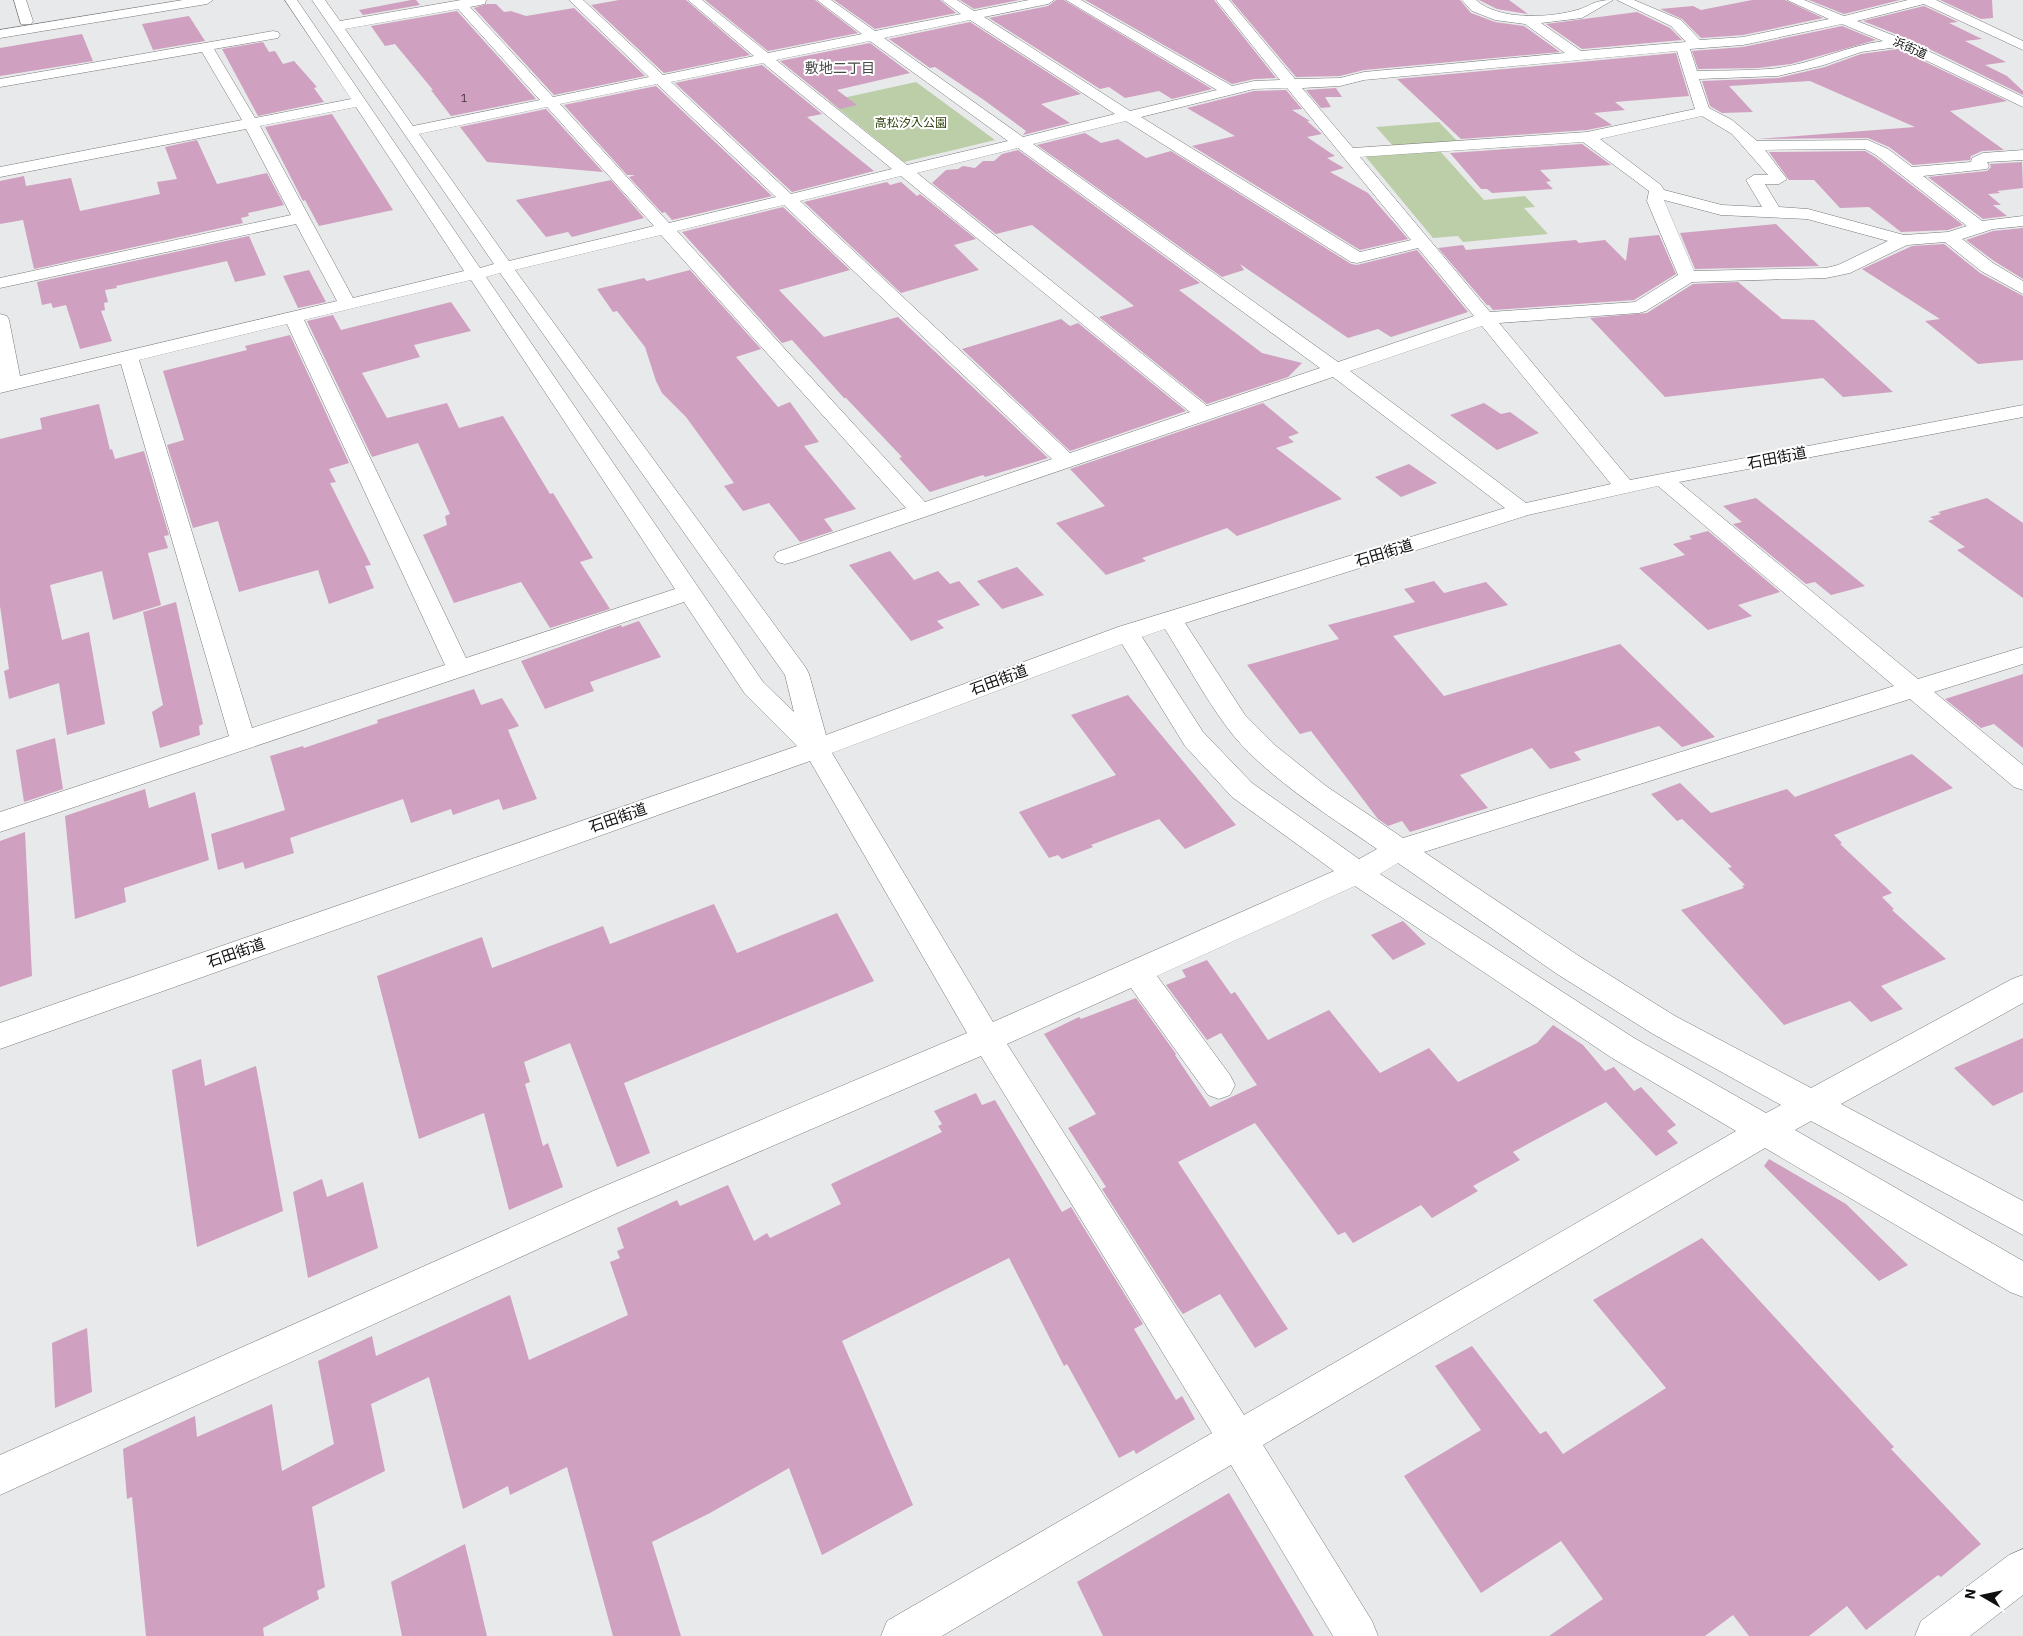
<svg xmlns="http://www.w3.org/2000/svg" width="2023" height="1636" viewBox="0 0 2023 1636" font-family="'IBM Plex Sans','Noto Sans JP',sans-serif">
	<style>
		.green { fill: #bccea7 }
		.building { fill: #cfa0bf }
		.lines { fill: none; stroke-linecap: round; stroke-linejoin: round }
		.minor-casing { stroke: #777879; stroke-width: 1 }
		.minor { fill: #fff; fill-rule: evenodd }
		.labels { text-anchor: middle; stroke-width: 4; stroke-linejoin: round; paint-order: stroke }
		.far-number-label { font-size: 11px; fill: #40343c }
		.far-street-label { font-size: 12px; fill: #101011; stroke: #fff }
		.far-park-label { font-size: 12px; fill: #2e410e; stroke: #fff }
		.far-neighbourhood-label { font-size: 14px; fill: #474848; stroke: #fff }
		.street-label { font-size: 15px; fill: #101011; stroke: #fff }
	</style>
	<rect width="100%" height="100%" fill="#e8e9ea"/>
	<!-- green -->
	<g class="green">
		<polygon points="916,82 995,140 904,162 829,101"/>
		<polygon points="1439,122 1457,141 1393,146 1376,127"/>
		<polygon points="1439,150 1484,200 1525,196 1535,207 1524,208 1548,234 1463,242 1458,236 1433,238 1365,156"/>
	</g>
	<!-- building -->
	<g class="building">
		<polygon points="411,0 416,0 420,5 363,15 359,10"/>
		<polygon points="619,0 686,0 750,55 664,73 591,5"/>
		<polygon points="705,0 815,0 858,33 768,51"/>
		<polygon points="834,0 940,0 956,13 875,29"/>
		<polygon points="960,0 1019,0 974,9"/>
		<polygon points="1056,0 1064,0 1212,89 1172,99 1159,91 1125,98 1109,87 1100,89 989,18 1048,6"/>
		<polygon points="1085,0 1214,0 1276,78 1254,79 1232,84"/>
		<polygon points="1231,0 1460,0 1471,13 1495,22 1524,26 1560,52 1364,70 1340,76 1296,77"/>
		<polygon points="1479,0 1509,0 1528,14 1497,9"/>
		<polygon points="1752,0 1785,0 1823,18 1743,35 1701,38 1682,19 1660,9 1693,6 1701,10"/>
		<polygon points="1809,0 1900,0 1844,14"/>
		<polygon points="1940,0 1992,0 1993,18 1981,19"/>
		<polygon points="487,4 496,4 504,12 511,11 526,16 574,8 645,76 554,95 474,8"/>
		<polygon points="1924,6 1958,22 1949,23 1982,39 1965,41 2006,62 1985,65 2007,76 2023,91 2023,95 1911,40 1863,21"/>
		<polygon points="457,11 536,99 451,116 431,90 433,90 395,44 385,46 371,26"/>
		<polygon points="1637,12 1670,28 1682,40 1582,49 1546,24"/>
		<polygon points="189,16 205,41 153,50 142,24"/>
		<polygon points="970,22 1081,94 1041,104 1070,123 1023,135 1026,131 984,100 935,67 930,68 889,39"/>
		<polygon points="1842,26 1876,40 1791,64 1758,68 1698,69 1692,51 1743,47"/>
		<polygon points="82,34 93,61 0,76 0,48"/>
		<polygon points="263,42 269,52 275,51 283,64 294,61 317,87 314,88 324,102 258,116 222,49"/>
		<polygon points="870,43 910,73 837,90 857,105 840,109 780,61"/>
		<polygon points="1898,49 2007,101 1950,111 2004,150 1982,151 1971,156 1970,160 1913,165 1889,147 1868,138 1758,139 1915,127 1810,81 1729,86 1753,112 1722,113 1710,106 1702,81 1778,78 1825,67 1861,54"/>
		<polygon points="1676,53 1689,96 1615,102 1625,110 1594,113 1612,125 1587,130 1461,139 1397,79"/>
		<polygon points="762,65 822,114 807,117 874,171 792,192 675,83"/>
		<polygon points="656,86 772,196 672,220 665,212 662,213 629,177 635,175 627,175 564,105"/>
		<polygon points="1336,88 1342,97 1325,97 1331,107 1321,108 1306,90"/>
		<polygon points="1286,90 1302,109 1292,110 1310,121 1307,121 1322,134 1307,137 1335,156 1327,158 1344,168 1330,172 1368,193 1408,239 1360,250 1192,146 1235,136 1187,108 1254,91"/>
		<polygon points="546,109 603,172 487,162 460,127"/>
		<polygon points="332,114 346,136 393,210 319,226 305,200 303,201 265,127"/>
		<polygon points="1085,133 1101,143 1118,139 1146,158 1171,151 1351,264 1357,265 1417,250 1468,312 1391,337 1378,329 1348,338 1240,264 1244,270 1222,277 1037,145"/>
		<polygon points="197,140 217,184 267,173 284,205 248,213 249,216 241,218 243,223 34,269 23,220 0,224 0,181 24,176 26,186 71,178 80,211 160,194 157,182 177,179 165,147"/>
		<polygon points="1582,144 1611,165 1540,170 1551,181 1546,182 1553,189 1492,193 1487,189 1481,189 1450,153"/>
		<polygon points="1018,150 1200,283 1179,290 1262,353 1302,363 1288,377 1207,404 1099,317 1134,306 1032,225 996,234 932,183 946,170 958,169 963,166 975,168 983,161 994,161 1002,154"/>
		<polygon points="1865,151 1875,157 1963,225 1948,230 1901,232 1869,207 1840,208 1814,180 1789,180 1769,152"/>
		<polygon points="2022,162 2023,188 1997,191 2000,193 1988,194 2001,205 1993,205 2007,216 1983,219 1928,177 1987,171 1991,167 1990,164"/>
		<polygon points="611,180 644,218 572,237 568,232 546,237 516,200"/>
		<polygon points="887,182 890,185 901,182 917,196 920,194 976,239 954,245 979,270 901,293 804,202"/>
		<polygon points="783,207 850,270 779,290 824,337 898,317 1048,458 985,477 983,475 930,492 899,458 902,457 846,398 844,398 792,340 782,343 682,232"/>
		<polygon points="1776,224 1819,266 1695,269 1680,233"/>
		<polygon points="2023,228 2023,279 1994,261 1966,240 1993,231"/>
		<polygon points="1659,235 1676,274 1634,300 1493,310 1489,305 1487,305 1438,248 1463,245 1466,250 1576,240 1579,243 1605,240 1626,261 1629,238"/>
		<polygon points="249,236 266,275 235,282 227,261 116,286 117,288 105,290 108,302 104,303 105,310 101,311 112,341 80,349 66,305 53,308 51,303 42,305 37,282"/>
		<polygon points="1944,244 1980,273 2023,296 2023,360 1978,364 1925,321 1940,319 1862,269 1912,246"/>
		<polygon points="309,270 326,302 298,308 283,276"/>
		<polygon points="690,270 761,349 736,357 778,407 790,402 819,442 804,446 856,509 824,519 833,531 800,542 769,503 743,511 724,486 734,483 686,417 662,393 656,381 645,347 617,311 613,312 597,289 644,278 647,281"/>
		<polygon points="1738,282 1782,319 1814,320 1893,392 1843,397 1823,378 1665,397 1590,318 1647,313 1693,284"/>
		<polygon points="451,302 471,331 414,345 420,357 362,373 387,418 447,403 459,428 503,416 550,494 553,493 593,558 580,562 610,609 550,628 521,582 454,603 423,535 447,525 445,516 450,514 418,443 372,457 307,321 333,315 341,330"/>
		<polygon points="1061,319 1070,326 1078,323 1186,411 1070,451 962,349"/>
		<polygon points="290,335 349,463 329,469 336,482 330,483 371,565 365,566 374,588 329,604 318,570 239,592 218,521 193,528 167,445 184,440 163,371 247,350 245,346"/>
		<polygon points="1263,403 1299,433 1288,437 1294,442 1276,448 1342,499 1237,536 1227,528 1142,558 1146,561 1106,575 1056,523 1105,506 1070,469"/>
		<polygon points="1484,403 1501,414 1510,412 1539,433 1497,450 1450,415"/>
		<polygon points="99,404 110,450 112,449 115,459 144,451 169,535 164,536 168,548 148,553 161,605 113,620 102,571 50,585 62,640 89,632 105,724 67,735 59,683 9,699 4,671 9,669 0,606 0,439 42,429 40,418"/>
		<polygon points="1409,464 1437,483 1401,497 1375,477"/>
		<polygon points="1756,498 1817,547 1865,586 1831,595 1815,582 1806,584 1733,524 1742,522 1723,506"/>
		<polygon points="1987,498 2023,523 2023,598 1957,550 1965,547 1928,521 1934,519 1930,517 1941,514 1938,512"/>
		<polygon points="1708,531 1780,592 1738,605 1752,616 1708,630 1639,568 1685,555 1673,544 1692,539 1689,536"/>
		<polygon points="890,551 914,580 938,571 950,584 959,581 980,605 937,621 944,628 911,641 849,565"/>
		<polygon points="1017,567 1044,595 1002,609 977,581"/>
		<polygon points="1434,581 1444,593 1486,582 1508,605 1393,636 1444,696 1620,644 1715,737 1682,747 1659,726 1574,752 1581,760 1550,769 1532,748 1460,775 1488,808 1410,832 1402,821 1388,826 1378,819 1311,731 1300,734 1247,665 1339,639 1328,625 1415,602 1404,589"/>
		<polygon points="176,602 203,724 199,726 200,735 160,748 152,712 163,705 143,612"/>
		<polygon points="639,621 661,657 590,682 594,691 545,709 521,661 621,625 622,627"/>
		<polygon points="2023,674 2023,748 1994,724 1981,728 1945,699"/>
		<polygon points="474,689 481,705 502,698 519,726 508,730 537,799 503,810 499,799 453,815 451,809 411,823 403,799 290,838 294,853 245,869 243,862 218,870 211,834 285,810 270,756 303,746 304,748 378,723 377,720"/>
		<polygon points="1128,695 1236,825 1185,849 1159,819 1091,845 1093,847 1062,859 1058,855 1049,858 1019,812 1116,775 1071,715"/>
		<polygon points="55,738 63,789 24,802 16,750"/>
		<polygon points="1912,754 1953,788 1834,835 1842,843 1840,844 1892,893 1882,897 1894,909 1892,910 1946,959 1881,986 1903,1009 1871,1022 1850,1001 1784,1025 1681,910 1744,888 1742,886 1745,885 1728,868 1732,867 1682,819 1677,821 1651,794 1680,783 1711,813 1787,789 1795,797"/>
		<polygon points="145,789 149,808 195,792 209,860 124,888 126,902 75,919 65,816"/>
		<polygon points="25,832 32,976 0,987 0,841"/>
		<polygon points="714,904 737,953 837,913 874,981 624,1083 650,1153 617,1167 570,1043 524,1062 530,1082 525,1084 543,1146 548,1143 563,1187 509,1210 484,1113 419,1139 377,976 482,937 492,968 603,926 610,944"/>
		<polygon points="1403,921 1426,944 1393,960 1371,935"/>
		<polygon points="1207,960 1231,994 1235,992 1268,1040 1329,1010 1380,1073 1429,1048 1458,1082 1537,1043 1553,1025 1583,1045 1605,1071 1614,1067 1634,1091 1641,1087 1676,1125 1667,1131 1678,1143 1656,1156 1606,1102 1513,1152 1520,1160 1473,1186 1478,1191 1432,1218 1421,1205 1353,1243 1345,1232 1338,1235 1255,1123 1178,1162 1288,1329 1255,1348 1220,1294 1183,1314 1177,1306 1102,1189 1106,1187 1068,1128 1096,1114 1044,1034 1079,1017 1081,1019 1136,998 1176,1054 1175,1055 1210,1107 1257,1085 1221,1033 1207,1040 1166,985 1186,977 1182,970"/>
		<polygon points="2023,1038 2023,1092 1993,1106 1954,1068"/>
		<polygon points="201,1059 205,1086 256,1066 283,1211 197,1247 172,1070"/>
		<polygon points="976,1093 982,1105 995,1100 1062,1212 1071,1207 1143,1324 1134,1329 1176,1400 1182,1396 1195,1419 1136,1454 1134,1450 1119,1458 1067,1364 1064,1366 1009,1258 842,1341 913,1505 822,1555 789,1468 710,1513 652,1542 681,1636 613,1636 567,1467 510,1495 508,1486 463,1509 429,1377 371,1404 385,1471 312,1507 325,1587 317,1591 319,1599 263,1628 264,1636 146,1636 132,1497 127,1499 123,1449 195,1416 197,1437 272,1404 282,1471 334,1444 318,1361 372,1336 376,1356 510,1295 529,1360 628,1315 610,1262 620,1258 617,1251 624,1248 617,1228 677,1200 680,1206 728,1185 754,1241 767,1233 770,1238 841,1204 831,1184 942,1132 938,1126 942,1124 934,1111"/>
		<polygon points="1769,1159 1846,1204 1908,1265 1879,1281 1764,1166"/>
		<polygon points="322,1179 327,1197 363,1182 378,1248 308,1278 293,1192"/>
		<polygon points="1702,1238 1894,1447 1891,1449 1981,1544 1941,1577 1938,1575 1866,1630 1847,1606 1809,1636 1749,1636 1733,1615 1705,1636 1549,1636 1603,1599 1561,1541 1481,1593 1404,1476 1481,1430 1435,1366 1472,1346 1540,1434 1546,1431 1563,1454 1666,1388 1593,1300"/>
		<polygon points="87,1328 92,1392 55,1408 52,1343"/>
		<polygon points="1229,1493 1314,1636 1103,1636 1077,1582"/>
		<polygon points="465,1544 487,1636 402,1636 391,1582"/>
	</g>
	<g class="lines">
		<defs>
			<g id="minor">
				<polygon points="14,0 26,0 33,21 31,24 21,24"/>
				<polygon points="183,0 213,0 207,4 0,38 0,30"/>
				<path d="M285,0h12l183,268 14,-4 -182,-264h13l15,21 121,-21h25l-1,4 -15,3 83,90 96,-20 -80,-77h14l80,75 91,-19 -66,-56h14l66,53 94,-19 -45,-34h14l44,31 86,-17 -19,-14h15l17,11 55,-11h25l-6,4 -64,13 146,94 87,-21 -151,-90h15l151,86 22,-5 26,-1 -64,-80h13l66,79 45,-1 24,-6 201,-19 -40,-29 -30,-4 -23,-9 -10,-11h14c22,20 70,18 97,11 18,-4 18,-11 40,-11l-31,18 -41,5 40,28 105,-9 -15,-16 -54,-26h17l47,20 19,20 43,-3 86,-18 -42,-19h17l40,16 64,-16h28l87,41v9l-99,-46 -67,17 53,21 113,55v10l-125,-60 -37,5 -37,13 -46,11 -79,3 10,29 23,12 25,21 111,-1 20,9 24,18 59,-5 1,-4 11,-5 40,-3v10l-36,2 2,4 -2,3 -64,7 59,45 41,-5v10l-30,3 -31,10 31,24 30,18v13l-42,-23 -36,-29 -38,3 -57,28 -24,5 -134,4 -46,29 -7,2 -140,10 131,157 393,-75v12l-344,65 239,197 105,-32v17l-89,28 89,73v25l-9,-3 -104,-88 -486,153 155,104 96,60 136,72 201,-109 11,-4v28l-182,101 182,97v34l-212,-114 -16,9 228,131v36l-13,-5 -245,-144 -502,297 109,176 6,15h-45l-102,-171 -289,171h-61l6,-15 325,-188 -231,-377 -364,157 -617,282v-40l593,-264 374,-158 -157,-272 -810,288v-26l797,-277 -52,-52 -61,-92 -684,230v-20l229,-76 -108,-372 -121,29v-79l7,2 2,4 11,56 317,-75 -41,-77 -296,64v-10l291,-63 -45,-86 -246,48v-10l242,-47 -40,-68 -202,35v-8l273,-48 5,1 2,3 -2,3 -64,11 41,69 96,-19zM458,9l82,91 -127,26 -68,-97zM970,20l145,94 -92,23 -139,-99zM1842,24l41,17c-37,5 -69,22 -105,27 -26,3 -55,2 -81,3l-7,-22 53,-4zM870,41l138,100 -101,24 -131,-105zM1677,51l18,58 -108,23 -234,16 -51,-60 38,-2 24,-6zM763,63l129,106 -101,25 -120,-112zM657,84l119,113 -107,26 -109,-119zM1287,88l124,152 -51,12 -219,-135 113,-28zM356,107l108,164 -111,27 -93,-172zM547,107l107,119 -145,35 -90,-127zM1702,116l30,18 36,41h-14l-8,5 16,27 -40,-2 -58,-15 -3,-5 -61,-46zM1126,121l225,141 6,1 61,-15 56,68 -136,46 -305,-218zM1583,142l66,49 -2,10 31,74 -43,27 -145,10 -130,-155zM1018,148l302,220 -113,38 -290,-233zM1854,149h11l11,6 91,71 -19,6 -44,3 -96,-26 -29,-2 -14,-23h14l8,-5 -22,-29zM901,176l289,236 -120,41 -270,-252zM1664,200l57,15 86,4 81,22 -50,24 -12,3 -132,3zM784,205l268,254 -127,43 -248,-271zM661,235l245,273 -129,44 -3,5 3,5 8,2 8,-2 540,-185 172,131 -387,119 -292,108 -17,-61 -3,-6 -291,-398zM500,273l285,402 9,37 -31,-30 -277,-405zM471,280l204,309 -209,69 -162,-338zM287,324l158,341 -193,63 -113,-368zM1482,326l129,158 -85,19 -176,-132zM1658,486l236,200 -491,152 -77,-52 -50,-40 -31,-31 -60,-92 343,-108zM1165,629c20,32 39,67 61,97 35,48 102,89 151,123l-18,10 -107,-76 -49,-51 -61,-95zM1122,644l63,102 47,51 102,74 -341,151 -161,-269zM1398,863l159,111 96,60 128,71 -15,8 -132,-75 -254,-164zM1355,886l257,172 124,73 -492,284 -237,-371 124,-56 77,107 11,4 11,-4 5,-10 -5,-10 -73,-99z"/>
				<polygon points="2023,1549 2023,1595 1970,1636 1915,1636 1921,1621 2009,1555"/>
			</g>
		</defs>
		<!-- minor casing -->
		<use href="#minor" class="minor-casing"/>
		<!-- minor -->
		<use href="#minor" class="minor"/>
	</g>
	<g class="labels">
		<!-- far-number labels -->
		<g class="far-number-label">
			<text x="464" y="102">1</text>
		</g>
		<!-- far-street labels -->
		<g class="far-street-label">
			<text transform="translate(1910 48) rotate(24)" y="4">浜街道</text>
		</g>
		<!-- far-park labels -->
		<g class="far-park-label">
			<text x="911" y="127">高松汐入公園</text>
		</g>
		<!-- far-neighbourhood labels -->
		<g class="far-neighbourhood-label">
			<text x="840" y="73">敷地二丁目</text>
		</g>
		<!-- street labels -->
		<g class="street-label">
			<text transform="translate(1777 458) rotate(-11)" y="5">石田街道</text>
			<text transform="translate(1384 553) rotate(-17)" y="5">石田街道</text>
			<text transform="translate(999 680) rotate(-20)" y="5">石田街道</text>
			<text transform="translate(618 818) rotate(-19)" y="5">石田街道</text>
			<text transform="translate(236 953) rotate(-19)" y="5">石田街道</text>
		</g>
	</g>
	<!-- north arrow -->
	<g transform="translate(1983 1596) rotate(279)" stroke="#ffffff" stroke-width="4" paint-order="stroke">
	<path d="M0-4L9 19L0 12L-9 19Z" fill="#101011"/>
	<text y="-8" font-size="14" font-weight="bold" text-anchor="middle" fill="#101011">N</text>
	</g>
</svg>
